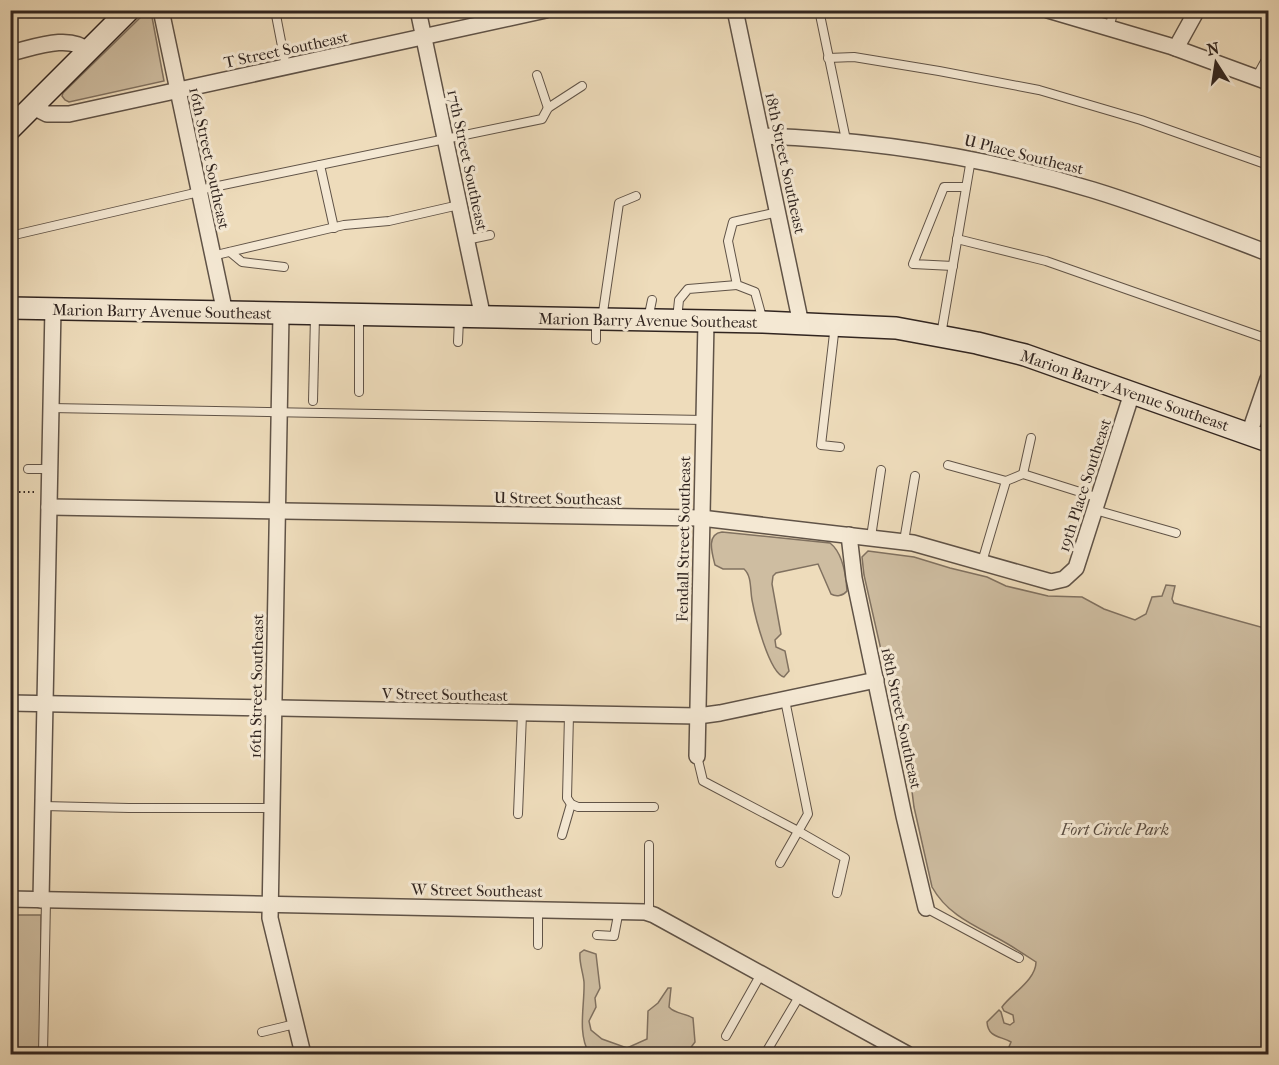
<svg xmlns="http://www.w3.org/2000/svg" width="1279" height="1065" viewBox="0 0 1279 1065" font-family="'IM FELL French Canon',serif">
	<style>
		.green { fill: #cebda1; stroke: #807160; stroke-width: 1.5 }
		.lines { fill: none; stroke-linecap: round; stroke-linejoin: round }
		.service-casing { stroke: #605347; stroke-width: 10 }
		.minor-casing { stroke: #605347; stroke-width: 18 }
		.secondary-casing { stroke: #312520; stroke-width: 24 }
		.path { stroke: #312520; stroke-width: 2; stroke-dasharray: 1.5 3; stroke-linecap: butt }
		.service { stroke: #f4e8d3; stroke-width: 8 }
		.minor { stroke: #f4e8d3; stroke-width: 15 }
		.secondary { stroke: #f4e8d3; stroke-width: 21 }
		.labels { text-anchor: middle; stroke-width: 6; stroke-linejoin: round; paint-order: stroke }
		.street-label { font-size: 16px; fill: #312520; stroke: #f4e8d3 }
		.park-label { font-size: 16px; font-style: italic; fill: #584b40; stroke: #f4e8d3 }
	</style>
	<rect width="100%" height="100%" fill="#eedcbb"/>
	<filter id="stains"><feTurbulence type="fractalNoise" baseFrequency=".00333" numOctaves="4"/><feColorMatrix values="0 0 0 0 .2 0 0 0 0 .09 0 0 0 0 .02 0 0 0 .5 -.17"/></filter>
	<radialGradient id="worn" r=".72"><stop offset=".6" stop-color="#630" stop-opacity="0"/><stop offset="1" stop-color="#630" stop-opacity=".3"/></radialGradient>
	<!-- green -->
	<g class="green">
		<polygon points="145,13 152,17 164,81 69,102 65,100 62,96 63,93"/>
		<path d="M722,532l108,11c13,10 16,32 17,48 -4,5 -11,6 -16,3l-13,-30 -42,9 -3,3 -1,8 9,50 -6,6 1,7 9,4 4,20 -5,6c-15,-4 -29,-61 -32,-77 -2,-10 0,-24 -8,-31h-21l-8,-4c-3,-12 -9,-31 7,-33z"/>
		<path d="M868,551l46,6 36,11 37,9 19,9 42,10 34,1 22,12 31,11 11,-6 6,-17 10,-1 4,-11 9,1 -3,13 2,4 94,26v425h-262l5,-12c-10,-6 -23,-4 -24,-20l12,-12 2,2 3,11 6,2 4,-3 -1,-7 -9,-4 -2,-4c9,-13 34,-27 34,-45 -12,-8 -24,-16 -37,-23 -26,-14 -52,-25 -67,-52l-18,-80 -8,-63 -10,-53 -15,-41 -17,-75 -2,-18z"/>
		<polygon points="11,915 41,915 40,1054 11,1054"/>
		<path d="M584,950l12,4 4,34 -5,10 1,9 -7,14 2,9 11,9 25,9 20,-9 1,-28 10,-8 10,-15h3l-2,19c6,7 16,6 24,11l2,24 -9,12 -97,-1c-12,-20 -4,-49 -5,-71 -1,-10 -5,-19 -4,-29z"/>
	</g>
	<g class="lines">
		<defs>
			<g id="service">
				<polyline points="275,10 286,67"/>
				<polyline points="819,10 846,140"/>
				<polyline points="1109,28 1114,10"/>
				<polyline points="828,58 854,57 939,71 1039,90 1141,120 1268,165"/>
				<polyline points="537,75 548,108"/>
				<polyline points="1256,78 1268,56"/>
				<polyline points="320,165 334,228"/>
				<polyline points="199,190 542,119 548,108 582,86"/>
				<polyline points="10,236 199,192"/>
				<polyline points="957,239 1046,261 1268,339"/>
				<polyline points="466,240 490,235"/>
				<polyline points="230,252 242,262 284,267"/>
				<polyline points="212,256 344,225 389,221 459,205"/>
				<polyline points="953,266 913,264 944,187 966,187"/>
				<polyline points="602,319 619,203 636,196"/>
				<polyline points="648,319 652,300"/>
				<polyline points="677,319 679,300 688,289 737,285"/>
				<polyline points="763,321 755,292 737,285 728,241 733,222 778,212"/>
				<polyline points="835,325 821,445 840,447"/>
				<polyline points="941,335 971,159"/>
				<polyline points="596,340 596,321"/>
				<polyline points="458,342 459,319"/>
				<polyline points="359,392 359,317"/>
				<polyline points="313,401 315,316"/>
				<polyline points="51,408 704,420"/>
				<polyline points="948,465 1006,481"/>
				<polyline points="28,469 50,469"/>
				<polyline points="1023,474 1031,438"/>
				<polyline points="1095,510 1176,533"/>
				<polyline points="871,537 881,470"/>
				<polyline points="904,541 915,476"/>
				<polyline points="982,562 1006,481 1023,474 1099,498"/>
				<polyline points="569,715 567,798 571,804 578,807 654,807"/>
				<polyline points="697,756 703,781 798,831 845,858 837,893"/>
				<polyline points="43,806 129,808 272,808"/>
				<polyline points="518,814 522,714"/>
				<polyline points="562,835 571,804"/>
				<polyline points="649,845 649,913"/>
				<polyline points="780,863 808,814 785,700"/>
				<polyline points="926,908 1019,958"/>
				<polyline points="597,935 614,936 619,910"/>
				<polyline points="538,945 538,909"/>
				<polyline points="262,1032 295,1024"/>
				<polyline points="726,1036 761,974"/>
				<polyline points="43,1054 46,900"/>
				<polyline points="765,1054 800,995"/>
			</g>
			<g id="minor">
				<polyline points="161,10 225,313"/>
				<polyline points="418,10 483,318"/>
				<polyline points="735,10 801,324"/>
				<polyline points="1048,10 1170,46 1268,82"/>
				<polyline points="1176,48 1197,10"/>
				<path d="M10,53c23,-5 59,-20 79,-2"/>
				<polyline points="33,107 47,114 69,114 546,10"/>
				<path d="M762,136c113,4 223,21 331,54 59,18 117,41 175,63"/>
				<polyline points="281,314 270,918 303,1054"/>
				<polyline points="1249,434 1268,379"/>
				<polyline points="49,507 701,518 913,543 1051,582 1064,579 1076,568 1132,393"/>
				<polyline points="849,535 854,578 904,816 926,908"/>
				<polyline points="10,703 698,716 720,713 876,680"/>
				<polyline points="697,756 706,322"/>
				<polyline points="10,899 645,912 654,915 907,1054"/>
				<polyline points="41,900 53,308"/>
			</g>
			<g id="secondary">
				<polyline points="10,129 129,10"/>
				<polyline points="10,308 763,322 896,328 977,343 1025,355 1268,441"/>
			</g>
		</defs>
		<!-- service casing -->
		<use href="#service" class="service-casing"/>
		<!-- minor casing -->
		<use href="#minor" class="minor-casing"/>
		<!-- secondary casing -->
		<use href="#secondary" class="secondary-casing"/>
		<!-- path -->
		<polyline class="path" points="10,492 34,492"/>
		<!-- service -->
		<use href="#service" class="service"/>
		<!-- minor -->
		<use href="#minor" class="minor"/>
		<!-- secondary -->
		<use href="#secondary" class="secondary"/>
	</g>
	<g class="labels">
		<!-- street labels -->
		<g class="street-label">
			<text transform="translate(286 49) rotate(-12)" y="6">T Street Southeast</text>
			<text transform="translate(1024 154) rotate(14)" y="6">U Place Southeast</text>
			<text transform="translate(210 158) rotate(78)" y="6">16th Street Southeast</text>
			<text transform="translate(468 160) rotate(78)" y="6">17th Street Southeast</text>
			<text transform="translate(786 163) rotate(78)" y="6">18th Street Southeast</text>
			<text transform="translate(162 311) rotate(1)" y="6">Marion Barry Avenue Southeast</text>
			<text transform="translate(648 320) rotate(1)" y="6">Marion Barry Avenue Southeast</text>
			<text transform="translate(1125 390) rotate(19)" y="6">Marion Barry Avenue Southeast</text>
			<text transform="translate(1084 485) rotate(-72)" y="6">19th Place Southeast</text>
			<text transform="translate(558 498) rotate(1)" y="6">U Street Southeast</text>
			<text transform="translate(683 539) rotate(-89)" y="6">Fendall Street Southeast</text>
			<text transform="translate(256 686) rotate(-89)" y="6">16th Street Southeast</text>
			<text transform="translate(445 694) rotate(1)" y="6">V Street Southeast</text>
			<text transform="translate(902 718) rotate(78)" y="6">18th Street Southeast</text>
			<text transform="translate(477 890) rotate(1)" y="6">W Street Southeast</text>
		</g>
		<!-- park labels -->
		<g class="park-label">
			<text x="1115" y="835">Fort Circle Park</text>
		</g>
	</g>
	<!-- margin -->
	<rect width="1279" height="1065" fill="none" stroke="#eedcbb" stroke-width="36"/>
	<rect x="12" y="12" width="1255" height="1041" fill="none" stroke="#312520" stroke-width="3"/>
	<rect x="18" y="18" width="1243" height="1029" fill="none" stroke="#312520" stroke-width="1.5"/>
	<!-- north arrow -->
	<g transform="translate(1216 63) rotate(348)" stroke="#f4e8d3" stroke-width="4.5" paint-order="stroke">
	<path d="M0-4.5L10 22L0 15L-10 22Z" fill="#312520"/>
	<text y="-9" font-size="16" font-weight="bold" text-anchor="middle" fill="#312520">N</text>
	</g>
	<rect width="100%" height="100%" filter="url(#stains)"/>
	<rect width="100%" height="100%" fill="url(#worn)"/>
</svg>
